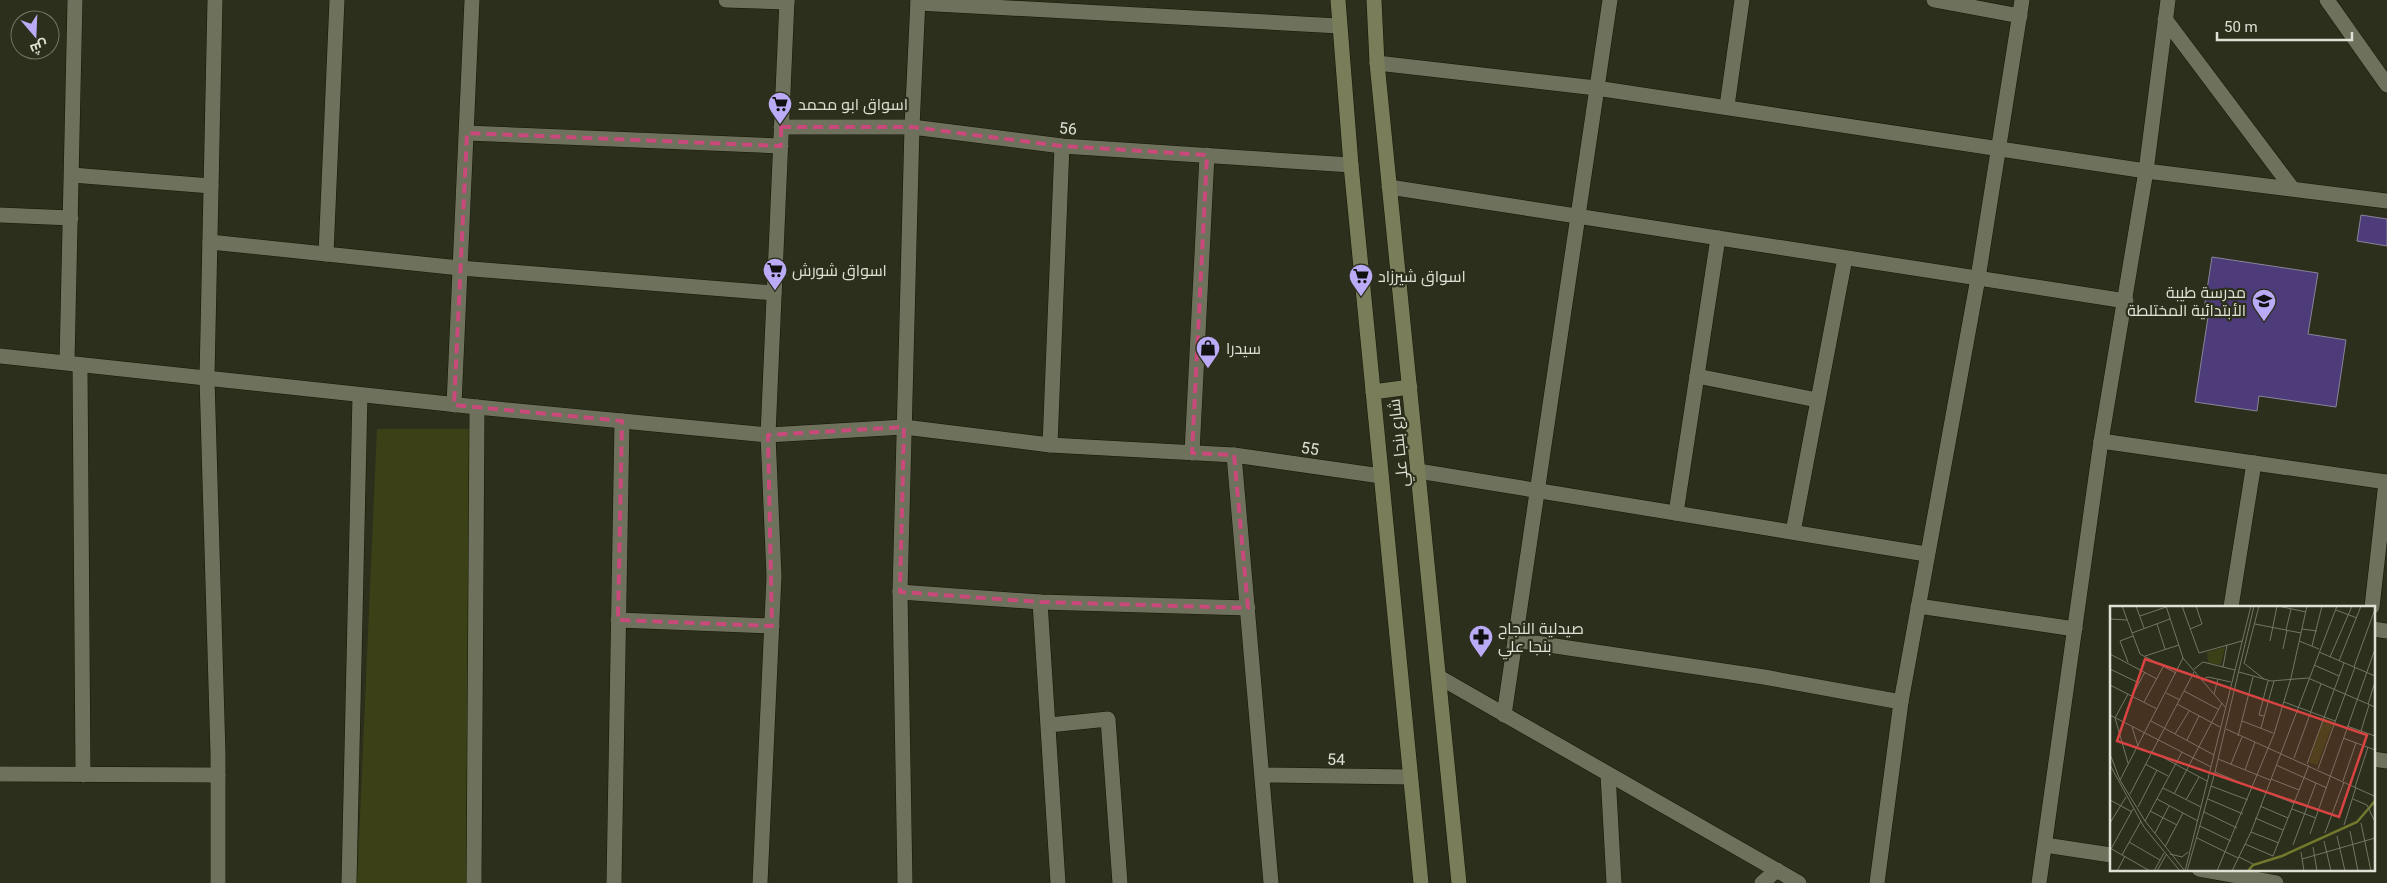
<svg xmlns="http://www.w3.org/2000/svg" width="2387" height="883" viewBox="0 0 2387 883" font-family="Roboto,Cairo,sans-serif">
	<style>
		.garden { fill: #3c4017 }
		.building { fill: #4d3c79; stroke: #88849a }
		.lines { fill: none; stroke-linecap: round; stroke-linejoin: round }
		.street-casing { stroke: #151705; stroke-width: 16 }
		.secondary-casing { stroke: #151705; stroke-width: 16 }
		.street { stroke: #6e715c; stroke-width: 15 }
		.secondary { stroke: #797d59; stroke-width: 15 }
		.marked { fill: none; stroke: #c94a7a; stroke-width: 4; stroke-dasharray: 10 6; stroke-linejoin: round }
		.labels { text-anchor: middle; stroke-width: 4.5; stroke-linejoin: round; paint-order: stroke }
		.poi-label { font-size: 16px; fill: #dfe1d5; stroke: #2c2f1c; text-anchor: start }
		.street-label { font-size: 16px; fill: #dfe1d5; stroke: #2c2f1c }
		.inset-river { fill: none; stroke: #72792d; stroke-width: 2.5 }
		.inset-road { fill: none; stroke: #747666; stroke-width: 1 }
		.view { fill: #d74442; fill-opacity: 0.15; stroke: #d74442; stroke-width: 2.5 }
		.inset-edge { fill: none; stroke: #dfe1d5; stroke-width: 2.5 }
	</style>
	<rect width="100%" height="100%" fill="#2c2f1c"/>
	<!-- garden -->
	<polygon class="garden" points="377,429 470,429 466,883 357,883"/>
	<!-- building -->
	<g class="building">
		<polygon points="2361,215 2387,219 2387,246 2357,241"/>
		<polygon points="2212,257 2318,273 2308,334 2346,340 2336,407 2259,396 2257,411 2195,402 2208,317 2203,316"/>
	</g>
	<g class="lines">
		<defs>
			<g id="street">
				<polyline points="215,0 207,378 218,754 218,883"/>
				<polyline points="726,0 787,2"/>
				<polyline points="1934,0 2020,16"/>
				<polyline points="2327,0 2387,85"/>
				<polyline points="918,3 1339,26"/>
				<polyline points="2165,19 2292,188"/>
				<polyline points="1377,63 1596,88 2146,171 2387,201"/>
				<polyline points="1727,106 1742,0"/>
				<polyline points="781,127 912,127 1062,146 1351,165"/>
				<polyline points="467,133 781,146"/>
				<polyline points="72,175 211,186"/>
				<polyline points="1389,187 2126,301"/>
				<polyline points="0,215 71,218"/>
				<polyline points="210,242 460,268 774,293"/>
				<polyline points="326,254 337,0"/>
				<polyline points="0,356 477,407 768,435 904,427 1050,445 1234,455 1381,476"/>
				<polyline points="67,362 75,0"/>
				<polyline points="80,365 83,775"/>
				<polyline points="1697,376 1817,400"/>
				<polyline points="454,405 472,0"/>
				<polyline points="2101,441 2387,482"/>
				<polyline points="1050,445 1062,146"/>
				<polyline points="1192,453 1207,155"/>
				<polyline points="1234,455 1271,883"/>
				<polyline points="1418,471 1926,554"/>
				<polyline points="1676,513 1718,238"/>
				<polyline points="1793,532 1845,258"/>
				<polyline points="900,592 1040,602 1248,608"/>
				<polyline points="1040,602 1058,883"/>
				<polyline points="1918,606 2075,629"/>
				<polyline points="2231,607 2254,463"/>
				<polyline points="2372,607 2386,482"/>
				<polyline points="618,620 772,626"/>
				<polyline points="2373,629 2387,631"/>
				<polyline points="1515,640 1764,677 1901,702"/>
				<polyline points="1439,677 1799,883"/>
				<polyline points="1504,715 1610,0"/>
				<polyline points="1049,725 1108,719 1120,883"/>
				<polyline points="2373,759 2387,761"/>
				<polyline points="0,774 218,775"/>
				<polyline points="1608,774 1614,883"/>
				<polyline points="1262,775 1410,777"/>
				<polyline points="2045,845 2111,855"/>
				<polyline points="2199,869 2276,883"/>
				<polyline points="349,883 360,395"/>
				<polyline points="474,883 477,407"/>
				<polyline points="614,883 622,421"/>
				<polyline points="760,883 774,576 768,435 787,0"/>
				<polyline points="905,883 900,592 912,127 918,0"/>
				<polyline points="1762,883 1777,870"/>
				<polyline points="1877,883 1901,702 1978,278 2022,0"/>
				<polyline points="2039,883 2101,441 2146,171 2168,0"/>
			</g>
			<g id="secondary">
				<polyline points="1338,0 1351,165 1421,883"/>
				<polyline points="1374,0 1377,63 1459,883"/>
				<polyline points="1373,392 1410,387"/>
			</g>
		</defs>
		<!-- street casing -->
		<use href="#street" class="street-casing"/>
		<!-- secondary casing -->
		<use href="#secondary" class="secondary-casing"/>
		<!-- street -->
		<use href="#street" class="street"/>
		<!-- secondary -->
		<use href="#secondary" class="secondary"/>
	</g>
	<!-- marked area -->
	<path class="marked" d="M781,127h131l150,19 145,9 -15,298 42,2 14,153 -208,-6 -140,-10 4,-165 -136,8 4,191 -154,-6 4,-199 -168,-16 13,-272 314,13z"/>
	<!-- icons -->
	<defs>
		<symbol id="supermarket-pin" viewBox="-11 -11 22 30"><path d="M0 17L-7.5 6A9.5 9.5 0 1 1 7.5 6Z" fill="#bbaaf6" stroke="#2c2f1c"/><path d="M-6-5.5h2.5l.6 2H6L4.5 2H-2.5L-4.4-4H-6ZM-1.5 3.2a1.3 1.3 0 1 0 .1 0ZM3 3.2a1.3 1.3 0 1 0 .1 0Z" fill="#111"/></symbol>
		<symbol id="school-pin" viewBox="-11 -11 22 30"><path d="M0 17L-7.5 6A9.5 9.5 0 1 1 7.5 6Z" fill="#bbaaf6" stroke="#2c2f1c"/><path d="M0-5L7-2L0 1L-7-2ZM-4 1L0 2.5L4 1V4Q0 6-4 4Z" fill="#111"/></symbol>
		<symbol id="shop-pin" viewBox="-11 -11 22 30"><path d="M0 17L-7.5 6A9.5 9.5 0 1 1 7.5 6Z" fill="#bbaaf6" stroke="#2c2f1c"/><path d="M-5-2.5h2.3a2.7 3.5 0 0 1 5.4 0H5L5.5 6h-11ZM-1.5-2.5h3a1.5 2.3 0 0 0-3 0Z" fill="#111"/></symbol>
		<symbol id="pharmacy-pin" viewBox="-11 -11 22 30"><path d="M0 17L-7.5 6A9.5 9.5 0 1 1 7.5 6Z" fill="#bbaaf6" stroke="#2c2f1c"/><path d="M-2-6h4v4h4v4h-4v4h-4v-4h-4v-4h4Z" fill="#111"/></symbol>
	</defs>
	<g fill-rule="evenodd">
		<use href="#supermarket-pin" x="766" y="90" width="28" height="38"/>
		<use href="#supermarket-pin" x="761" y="256" width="28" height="38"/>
		<use href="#supermarket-pin" x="1347" y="262" width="28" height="38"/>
		<use href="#school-pin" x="2250" y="287" width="28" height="38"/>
		<use href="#shop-pin" x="1194" y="334" width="28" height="38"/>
		<use href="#pharmacy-pin" x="1467" y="623" width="28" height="38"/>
	</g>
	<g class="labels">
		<!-- poi labels -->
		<g class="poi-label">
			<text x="798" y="110">اسواق ابو محمد</text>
			<text x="792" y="276">اسواق شورش</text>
			<text x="1378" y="282">اسواق شيرزاد</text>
			<text x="2246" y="298" text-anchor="end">مدرسة طيبة<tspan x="2246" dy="18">الأبتدائية المختلطة</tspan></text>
			<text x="1226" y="354">سيدرا</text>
			<text x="1498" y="634">صيدلية النجاح<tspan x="1498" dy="18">بنجا علي</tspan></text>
		</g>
		<!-- street labels -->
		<g class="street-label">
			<text transform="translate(1068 128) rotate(5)" y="6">56</text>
			<text transform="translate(1398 443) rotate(-96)" y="6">شارع بنجا علي</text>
			<text transform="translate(1310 448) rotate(8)" y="6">55</text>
			<text transform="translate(1336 759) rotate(1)" y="6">54</text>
		</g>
	</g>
	<!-- overview -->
	<g transform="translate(2110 606)">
		<rect width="265" height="265" fill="#2c2f1c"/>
		<path d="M115,41l-4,18 -13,-2 -1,-11zM214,112l10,4 -17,43 -8,-3z" fill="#3c4017"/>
		<path class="inset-river" d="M138,265l5,-6 29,-9 75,-34 18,-21"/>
		<path class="inset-road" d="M12,0l18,48 36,19M26,0l8,22M56,0l17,52 42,49M72,0l17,47 43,-12M168,0l28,6M226,4l21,8M30,10l26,-9M0,13l17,1M47,18l8,25M145,18l46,9M80,23l12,-5 -6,-18M192,23l15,2M176,24l5,-21M22,27l38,-14M160,35l7,-35M189,35l20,8M202,40l10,-40M173,43l4,-19M209,46l56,24M0,48l47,25M35,50l34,-11M220,51l22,-51M229,55l22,-55M18,56l-8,-21 13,-5M134,58l15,-58M135,58l19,15M204,59l25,11M113,61l4,-22M244,61l21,-58M0,63l29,14M84,63l9,-7 32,8M129,66l32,9 37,-3 67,29M91,74l7,-3 23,5M0,79l47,24M74,85l34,18M56,87l14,7M18,88l-13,24 13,45M104,88l4,-15M22,90l13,-24M34,96l19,-35M174,96l51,19M67,98l43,23M258,98l7,-22M0,109l101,52M154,110l-5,-1 9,-34M41,115l63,34M132,115l31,12M237,120l28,10M22,121l6,19M151,122l13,-47M116,123l148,67 1,-3M251,125l8,-26M65,128l14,-23M128,130l15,-59M233,132l32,12M77,134l12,-24M41,145l56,30M0,148l10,26 25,41 40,50M184,152l27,-74M108,153l52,21M35,158l23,12M121,158l11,-27M197,158l37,-101M0,159l34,62 36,44M166,159l51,23M208,163l37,-102M135,164l10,-28M105,166l38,16M161,173l28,11M10,174l63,-122M233,175l13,-38M101,180l37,14M245,181l13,-40M53,182l38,19M155,186l29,11M20,188l64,-122M64,188l48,-91M47,193l41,22M98,193l35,15M243,193l14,6 8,17M0,194l22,12M76,194l13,-23M150,200l28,12M28,201l19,-37M182,203l24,9M40,205l27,14M94,206l33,16M145,212l28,12M35,215l37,-69M0,217l16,-26M251,217l10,48M234,219l12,-38M90,220l31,15M240,225l8,40M141,226l28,11M45,227l14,-27M215,227l19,-51M200,228l65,-185M227,230l8,35M87,232l41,20M214,235l7,30M19,236l31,18M135,238l28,12 36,-91M183,239l23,-62M55,241l18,-34M203,241l4,24M0,242l40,23M1,243l22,-40M191,246l3,19M60,248l12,3 6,-5M12,249l19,-34M129,251l14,7M192,253l73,-21M7,265l8,-15M44,265l10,-18M47,265l9,-16M75,265l66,-265M77,265l28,-99 39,-166M107,265l57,-137 17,-56 16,-72M122,265l19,-39 86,-226"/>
		<path class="view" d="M35,53l222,76 -28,82 -222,-76z"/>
		<rect width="265" height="265" class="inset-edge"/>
	</g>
	<!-- north arrow -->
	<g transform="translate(35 35) rotate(161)"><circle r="24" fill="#2c2f1c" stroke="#747666"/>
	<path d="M0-4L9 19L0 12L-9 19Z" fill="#bbaaf6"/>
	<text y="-8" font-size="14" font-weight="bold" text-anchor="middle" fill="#dfe1d5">ش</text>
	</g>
	<!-- scale -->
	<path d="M2217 32v8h135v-8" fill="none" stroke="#dfe1d5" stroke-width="2.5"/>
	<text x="2224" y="32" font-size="15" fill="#dfe1d5" stroke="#2c2f1c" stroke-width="4" paint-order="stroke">50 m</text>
</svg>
